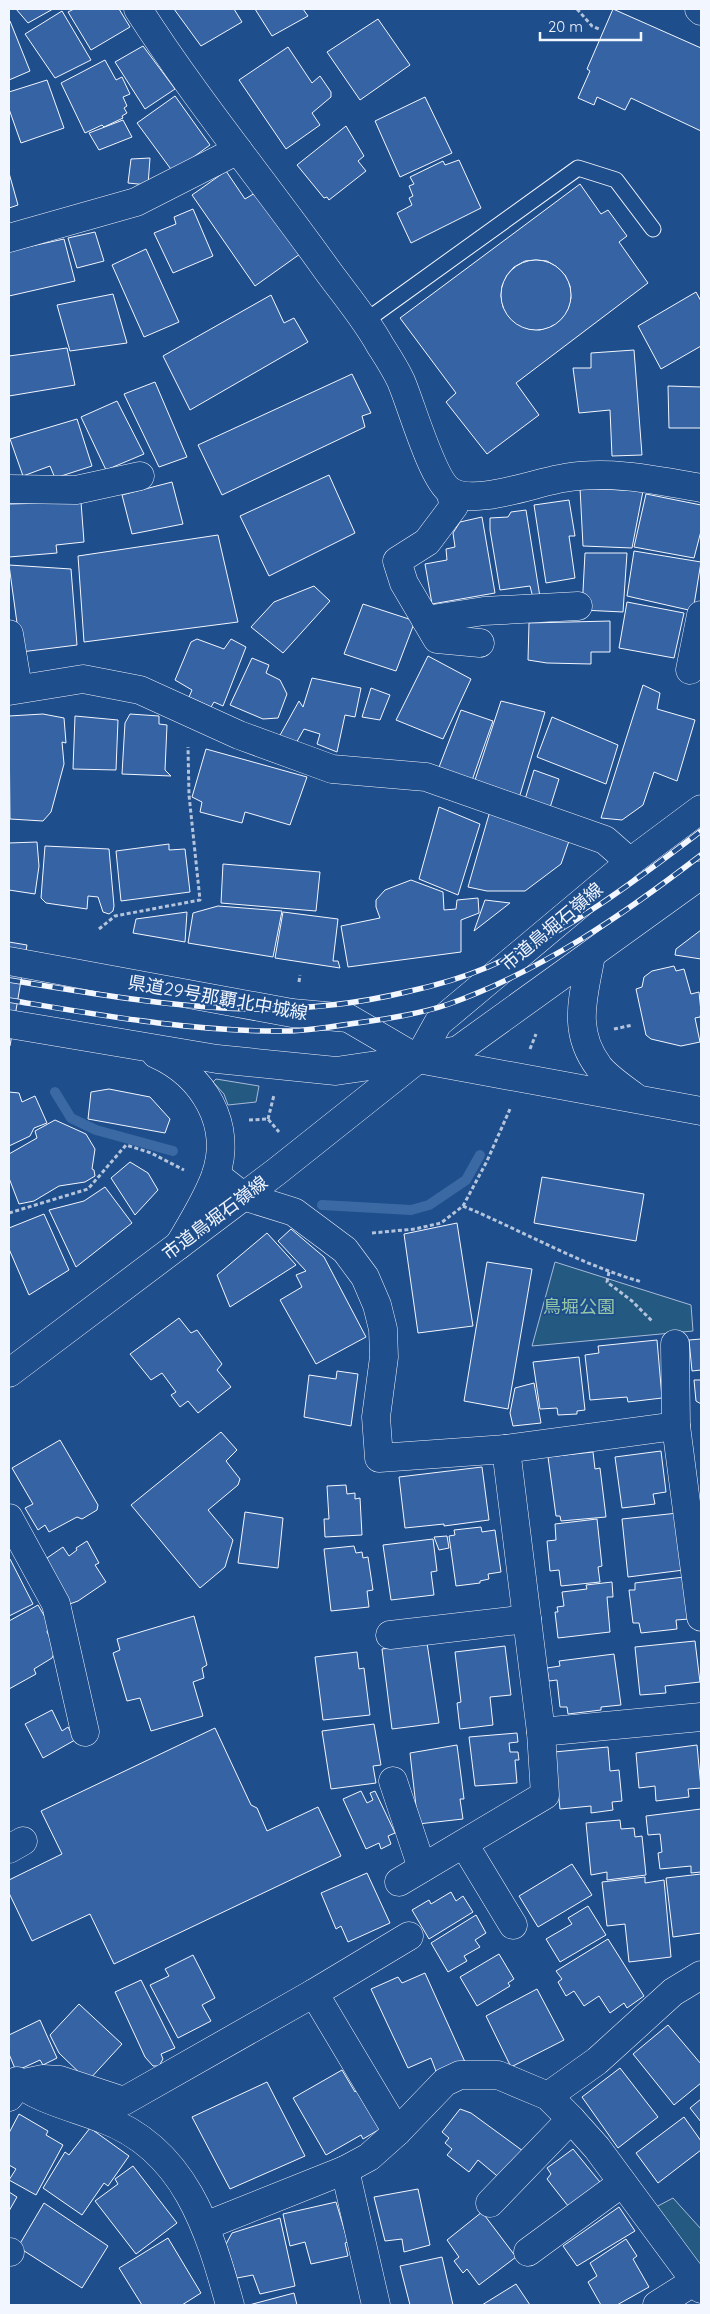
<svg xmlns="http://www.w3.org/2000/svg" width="710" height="2314" viewBox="0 0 710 2314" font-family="Quicksand,'Noto Sans JP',sans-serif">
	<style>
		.green { fill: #245a82; stroke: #a8bbd7 }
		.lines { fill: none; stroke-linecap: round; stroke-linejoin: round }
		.stream { stroke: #3b69a3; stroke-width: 10 }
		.building { fill: #3563a3; stroke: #f2f6ff; fill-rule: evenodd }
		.service-casing { stroke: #f2f6ff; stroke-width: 17 }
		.minor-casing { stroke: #f2f6ff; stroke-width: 29 }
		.tertiary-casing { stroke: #f2f6ff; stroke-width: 29 }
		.primary-casing { stroke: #f2f6ff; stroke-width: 29 }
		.path { stroke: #b3c4dc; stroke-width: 3; stroke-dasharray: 4 2.5; stroke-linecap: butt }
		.service { stroke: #1f4e8c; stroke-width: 15 }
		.minor { stroke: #1f4e8c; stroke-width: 28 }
		.tertiary { stroke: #1f4e8c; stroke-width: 28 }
		.primary { stroke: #1f4e8c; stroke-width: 28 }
		.rail-casing { stroke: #f2f6ff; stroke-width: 5.5 }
		.rail { stroke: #1f4e8c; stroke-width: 4; stroke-dasharray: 11; stroke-linecap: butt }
		.labels { text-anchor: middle; stroke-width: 4; stroke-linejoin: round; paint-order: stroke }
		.street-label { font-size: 18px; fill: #f2f6ff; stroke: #1f4e8c }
		.park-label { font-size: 18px; fill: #97c8a6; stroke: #1f4e8c }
	</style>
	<rect width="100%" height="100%" fill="#1f4e8c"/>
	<!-- green -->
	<g class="green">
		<polygon points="216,1079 259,1086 256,1102 228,1105 224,1094 213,1082"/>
		<polygon points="555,1262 691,1305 693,1331 532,1346"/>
		<polygon points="673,2198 701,2229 701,2268 656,2207"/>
	</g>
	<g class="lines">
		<!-- stream -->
		<g class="stream">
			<polyline points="55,1092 71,1118 96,1130 173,1151"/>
			<polyline points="322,1205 411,1210 429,1205 466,1180 480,1155"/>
		</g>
	</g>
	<!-- building -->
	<g class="building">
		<polygon points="16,9 53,9 28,23"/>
		<polygon points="74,9 119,9 130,27 91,50 68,12"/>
		<polygon points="174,9 234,9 242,22 201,46"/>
		<polygon points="255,9 303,9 308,16 272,36"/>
		<polygon points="613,9 701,48 701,131 631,98 625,110 597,97 594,105 578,98 590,71 587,69"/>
		<polygon points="62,11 91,60 55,78 25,34"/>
		<polygon points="378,19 410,65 360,100 327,52"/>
		<polygon points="10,21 30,71 9,80 9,22"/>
		<polygon points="143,46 175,89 145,109 115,62"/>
		<polygon points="288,47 312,83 320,76 331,92 331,97 312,113 320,125 286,149 239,80"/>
		<polygon points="105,60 116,80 122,77 130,94 123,97 127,106 124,108 127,113 122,116 123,118 104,127 102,125 85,133 61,83"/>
		<polygon points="47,80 64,128 21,143 9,109 9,92"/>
		<polygon points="175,96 210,145 173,172 137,123"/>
		<polygon points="425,97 452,153 400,177 375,121"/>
		<polygon points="123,120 132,137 99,150 89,133"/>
		<polygon points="346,126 364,156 358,161 366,171 329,200 327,197 324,198 297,165"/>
		<polygon points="150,158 148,185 128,183 131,159"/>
		<polygon points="459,160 481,208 411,243 397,213 412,205 409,198 413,196 409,186 414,184 410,177 443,161 445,165"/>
		<polygon points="226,171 245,199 255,193 300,254 255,286 192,195"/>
		<polygon points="9,173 18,205 9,208"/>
		<path d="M580,184l21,30 7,-4 19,26 -8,6 29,41 -132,100 23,32 -52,39 -41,-52 10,-9 -56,-75zM536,260l11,1 10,6 8,8 5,11 1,12 -3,11 -7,10 -9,7 -12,4 -11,-1 -20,-12 -6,-10 -2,-11 1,-10 5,-11 7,-8 11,-6z"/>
		<polygon points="193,209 213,256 173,273 154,233 176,224 174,217"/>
		<polygon points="95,232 104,261 77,268 68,238"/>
		<polygon points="64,239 75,281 9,296 9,251"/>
		<polygon points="146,249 179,322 144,337 112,265"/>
		<circle cx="536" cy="295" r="35"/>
		<polygon points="696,292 701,301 701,346 661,369 638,326"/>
		<polygon points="113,294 127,343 70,351 57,305"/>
		<polygon points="271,295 284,323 294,318 308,342 190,410 163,356"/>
		<polygon points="67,348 75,385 9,396 9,356"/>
		<polygon points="634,350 642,455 612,456 610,410 579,413 573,368 591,368 591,353"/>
		<polygon points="352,374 371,413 362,416 365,427 222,495 198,445"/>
		<polygon points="155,382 187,457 159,467 124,394"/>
		<polygon points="668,386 701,387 701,428 669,428"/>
		<polygon points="117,401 144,454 106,470 81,417"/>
		<polygon points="77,419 92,466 55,478 50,466 23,476 10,439"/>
		<polygon points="329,475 355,533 269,576 240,516"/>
		<polygon points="172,482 183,524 132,534 122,495"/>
		<polygon points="580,488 643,491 632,548 583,546"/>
		<polygon points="646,494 701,505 701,531 694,558 634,547"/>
		<polygon points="569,500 575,536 569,536 575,578 546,583 534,505"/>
		<polygon points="81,502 84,542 56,545 57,553 9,557 9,504"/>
		<polygon points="526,510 540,597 533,598 530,586 500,590 490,530 490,518 508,517 511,512"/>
		<polygon points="482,517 495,593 432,604 425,564 447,560 446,549 455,547 453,533 460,522"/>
		<polygon points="218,535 238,622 84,642 78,556"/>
		<polygon points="634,551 701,562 693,611 627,596"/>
		<polygon points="585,553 627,553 623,612 582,610"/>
		<polygon points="9,565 71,569 77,645 21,652"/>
		<polygon points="314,586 330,601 283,653 251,627 274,602"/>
		<polygon points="627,602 684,613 674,658 619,648"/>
		<polygon points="363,604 415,621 396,671 344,654"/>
		<polygon points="610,621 610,652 591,652 591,664 547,663 528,660 529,623"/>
		<polygon points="197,639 224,649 231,639 246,647 223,706 214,702 211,707 189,697 192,690 175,680 191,642"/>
		<polygon points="428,656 471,679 443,739 396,720"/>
		<polygon points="252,658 269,665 266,673 280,680 287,694 278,718 263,719 230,705"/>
		<polygon points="312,678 361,688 355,717 345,715 337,752 317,744 320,734 304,729 295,745 279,737 299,701 303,707"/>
		<polygon points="643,685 660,693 657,709 695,720 677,781 654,772 643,805 622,820 601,818"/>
		<polygon points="371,688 390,695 380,720 362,717"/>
		<polygon points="501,701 545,712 517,805 473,786"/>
		<polygon points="461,710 493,721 470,786 436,775"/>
		<polygon points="43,714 64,718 66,743 62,742 64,764 51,812 43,821 10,819 9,716"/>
		<polygon points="130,714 159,716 159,724 167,725 165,770 171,776 122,774 125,723"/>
		<polygon points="75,716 118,720 116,770 73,769"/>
		<polygon points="552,717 618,745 606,784 537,757"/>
		<polygon points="206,749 307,777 290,825 245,812 242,823 200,812 202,802 192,797"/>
		<polygon points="534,770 559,779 548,814 523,806"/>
		<polygon points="439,807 480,824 458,895 419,879"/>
		<polygon points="490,811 569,841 561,864 525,891 487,891 468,887"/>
		<polygon points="37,842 39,866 35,894 9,890 9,843"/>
		<polygon points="169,844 169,850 185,849 190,892 121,901 116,851"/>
		<polygon points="45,846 109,849 114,906 113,911 109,914 103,912 98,897 88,896 87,909 46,903 41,898"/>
		<polygon points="223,864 320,872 316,911 221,903"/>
		<polygon points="411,880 443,892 444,910 456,909 457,900 478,898 479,913 461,920 461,952 348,967 341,926 380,918 376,907 376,900 385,890"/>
		<polygon points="485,900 510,903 474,931"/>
		<polygon points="218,906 282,911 273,957 188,943 193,913"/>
		<polygon points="187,912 185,942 133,933 136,919"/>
		<polygon points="283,912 338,919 333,961 338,961 340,968 275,958"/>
		<polygon points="701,930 701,959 675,955 676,949"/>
		<polygon points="9,942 27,945 10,1046 9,1046"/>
		<polygon points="674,966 676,971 684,969 691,994 699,992 701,1012 700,1017 695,1018 700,1042 681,1046 651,1039 646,1035 636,989 642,987 644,977 652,971"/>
		<polygon points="109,1089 150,1097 170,1119 165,1133 88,1119 91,1092"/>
		<polygon points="9,1092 19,1093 22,1102 35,1096 47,1123 34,1128 30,1136 9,1146"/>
		<polygon points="55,1120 86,1134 95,1149 92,1169 94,1170 95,1176 85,1182 59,1186 34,1201 19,1204 9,1178 9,1154 37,1138 35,1131"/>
		<polygon points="130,1162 148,1173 158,1190 135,1215 111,1178"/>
		<polygon points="542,1177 644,1194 636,1241 534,1223"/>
		<polygon points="105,1187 132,1223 76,1267 49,1210 84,1201"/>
		<polygon points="44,1214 69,1270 29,1295 9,1249 9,1228"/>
		<polygon points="457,1223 473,1326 418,1333 404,1234"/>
		<polygon points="291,1229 324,1257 366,1337 316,1364 280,1300 302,1287 296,1275 306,1271 278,1241"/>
		<polygon points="267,1233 296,1265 230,1307 217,1275"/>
		<polygon points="487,1262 532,1269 508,1409 464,1401"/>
		<polygon points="179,1318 191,1333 197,1330 222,1364 217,1370 231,1387 198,1413 188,1401 180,1407 171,1395 176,1392 162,1373 151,1380 130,1354"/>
		<polygon points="701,1339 701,1370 692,1371 689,1340"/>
		<polygon points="657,1340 662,1398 628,1402 627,1397 590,1400 585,1355 599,1353 598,1346"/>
		<polygon points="579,1357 585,1410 577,1411 577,1414 558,1415 557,1408 540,1409 533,1362"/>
		<polygon points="337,1371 358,1374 351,1426 304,1417 309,1375 336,1379"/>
		<polygon points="694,1380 701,1380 701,1404 696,1401"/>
		<polygon points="534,1383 541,1423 513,1426 510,1413 515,1388"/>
		<polygon points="221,1432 237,1450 226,1461 240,1479 238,1485 208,1510 233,1540 225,1567 200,1588 131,1505"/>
		<polygon points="60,1440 98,1505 97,1510 82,1519 77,1517 49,1532 45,1525 38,1530 25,1508 33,1504 12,1468"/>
		<polygon points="661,1451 666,1492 653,1494 655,1504 622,1508 615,1457"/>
		<polygon points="593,1452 595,1469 600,1468 606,1517 561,1521 560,1516 556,1516 548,1457"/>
		<polygon points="482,1467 489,1520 444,1526 444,1524 405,1528 399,1477"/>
		<polygon points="346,1485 347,1494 355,1493 355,1499 360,1498 362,1535 325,1537 324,1519 329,1519 327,1486"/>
		<polygon points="245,1512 283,1518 278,1568 238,1563"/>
		<polygon points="678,1513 684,1570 628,1577 622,1519"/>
		<polygon points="597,1519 602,1566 598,1567 600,1582 561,1586 559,1570 550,1571 547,1541 556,1540 555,1524"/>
		<polygon points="481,1527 482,1532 495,1530 501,1572 488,1574 489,1579 480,1581 480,1583 456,1586 449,1536 455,1535 454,1530"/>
		<polygon points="447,1536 449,1548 439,1550 434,1537"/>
		<polygon points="433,1539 437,1571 431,1572 434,1595 391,1600 383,1545"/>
		<polygon points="87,1541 99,1563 95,1565 106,1582 78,1601 67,1605 47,1558 63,1547 69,1556 77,1550 76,1548"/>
		<polygon points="354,1546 356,1553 362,1552 363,1558 368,1557 373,1590 367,1591 369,1607 331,1611 324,1549"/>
		<polygon points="10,1559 33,1604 9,1616 9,1560"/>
		<polygon points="684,1577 689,1619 676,1620 677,1629 641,1633 639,1623 633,1623 629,1590 635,1590 635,1583"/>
		<polygon points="612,1582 613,1597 607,1597 610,1632 558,1638 555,1612 558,1612 557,1607 564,1606 562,1592 587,1589 586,1585"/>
		<polygon points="38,1605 49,1624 47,1632 56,1649 52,1658 34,1669 36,1674 9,1689 9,1621"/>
		<polygon points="194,1616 207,1665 202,1668 204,1678 193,1682 203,1716 151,1731 140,1698 127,1701 113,1653 120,1650 117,1639"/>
		<polygon points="695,1641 700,1682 665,1686 666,1693 640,1695 635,1647"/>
		<polygon points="427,1643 439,1723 392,1729 382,1649"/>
		<polygon points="505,1646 511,1695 490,1697 493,1725 460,1729 457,1703 461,1702 455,1652"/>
		<polygon points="357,1652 359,1669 364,1668 370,1715 323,1720 315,1657"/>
		<polygon points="614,1654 621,1705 601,1707 601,1710 568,1714 567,1707 560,1707 557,1680 549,1681 547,1668 560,1666 559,1661"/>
		<polygon points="52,1710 62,1731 68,1727 75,1740 43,1758 25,1724"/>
		<polygon points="374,1724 381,1765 373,1766 376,1783 331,1789 322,1731"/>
		<polygon points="215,1728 251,1805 257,1808 267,1831 318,1807 341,1856 114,1964 90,1914 32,1941 9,1893 9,1880 62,1854 41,1811"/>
		<polygon points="517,1733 518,1742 509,1743 510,1752 518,1752 519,1760 515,1760 517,1783 475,1786 469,1737"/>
		<polygon points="457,1745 464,1799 460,1799 463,1819 418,1824 410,1753"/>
		<polygon points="697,1745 701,1788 688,1789 689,1797 656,1801 655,1786 639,1788 636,1753"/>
		<polygon points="608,1747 610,1771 619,1770 622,1801 612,1802 613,1810 591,1813 591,1806 560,1809 554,1752"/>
		<polygon points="361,1791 367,1803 373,1800 370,1793 375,1791 395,1833 388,1836 391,1844 381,1849 379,1843 366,1849 343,1799"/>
		<polygon points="701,1809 701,1872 691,1873 691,1866 660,1869 658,1853 662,1852 660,1834 648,1835 646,1816"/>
		<polygon points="620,1820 621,1829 634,1828 635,1837 642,1836 646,1875 607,1880 607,1872 591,1875 586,1823"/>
		<polygon points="572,1864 592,1895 538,1927 519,1896"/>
		<polygon points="367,1873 390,1923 348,1942 341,1926 336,1929 321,1893"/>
		<polygon points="701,1874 701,1933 673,1937 666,1878"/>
		<polygon points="645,1877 645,1883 664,1880 671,1957 629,1962 625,1924 607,1926 602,1882"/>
		<polygon points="451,1892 456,1901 463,1896 473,1912 429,1939 412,1910 429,1900 431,1904"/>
		<polygon points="588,1906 606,1935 560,1962 546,1939 572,1924 568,1918"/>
		<polygon points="476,1915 486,1933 475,1940 480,1947 464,1956 467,1961 448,1972 431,1943"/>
		<polygon points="608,1939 644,1996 627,2008 624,2003 610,2013 599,1996 584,2006 574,1991 566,1996 558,1982 562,1979 556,1971"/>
		<polygon points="499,1954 514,1979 508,1983 510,1986 477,2006 460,1977"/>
		<polygon points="193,1955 215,1998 202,2005 211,2021 178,2038 150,1985 169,1976 165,1969"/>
		<polygon points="425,1973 465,2062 437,2074 431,2058 408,2068 371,1989 398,1977 402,1983"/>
		<polygon points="141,1980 175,2048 161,2054 163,2059 159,2066 153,2066 145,2057 115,1992"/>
		<polygon points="537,1989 564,2040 511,2067 486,2016"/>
		<polygon points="79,2004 122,2044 88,2081 59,2053 50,2035"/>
		<polygon points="40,2020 57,2058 43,2065 40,2060 16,2071 9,2054 9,2035"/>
		<polygon points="668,2025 701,2064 701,2083 674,2105 633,2054"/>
		<polygon points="620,2068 658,2117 618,2148 582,2097"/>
		<polygon points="342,2070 355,2092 357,2090 380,2129 363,2139 361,2135 326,2155 293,2098"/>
		<polygon points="267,2082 305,2156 230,2189 192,2117"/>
		<polygon points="701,2099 701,2122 690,2108"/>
		<polygon points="460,2109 471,2113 523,2151 502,2180 478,2160 469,2172 447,2155 452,2149 445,2143 449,2138 442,2132"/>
		<polygon points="19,2114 48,2131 46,2135 63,2145 36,2195 9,2180 16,2169 9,2165 9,2133"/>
		<polygon points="684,2117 701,2141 701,2150 658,2183 636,2153"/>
		<polygon points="90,2128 129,2156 108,2186 104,2183 82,2215 43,2188 65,2152 69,2155"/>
		<polygon points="573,2149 604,2187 572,2211 547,2179 551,2174 547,2168"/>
		<polygon points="133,2166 177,2223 136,2254 95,2201 118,2184 115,2179"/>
		<polygon points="418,2189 430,2245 404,2252 402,2239 385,2241 374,2197"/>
		<polygon points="9,2192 17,2197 9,2211"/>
		<polygon points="336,2202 348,2242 345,2243 348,2256 311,2264 305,2242 290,2246 283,2214"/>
		<polygon points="44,2203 108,2246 82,2288 18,2247"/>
		<polygon points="619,2207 635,2231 577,2266 563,2246"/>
		<polygon points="482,2212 516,2257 479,2285 467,2269 463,2273 454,2261 459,2257 447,2240"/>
		<polygon points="280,2218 295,2286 260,2294 253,2275 237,2278 226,2244 232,2233"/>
		<polygon points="168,2238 201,2293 182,2305 142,2305 119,2268"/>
		<polygon points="626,2239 637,2256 633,2259 649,2287 617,2305 601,2305 588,2282 597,2276 590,2263"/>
		<polygon points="442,2257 453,2305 410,2305 400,2266"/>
		<polygon points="516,2284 530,2305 482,2305"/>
		<polygon points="294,2293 297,2305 249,2305"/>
	</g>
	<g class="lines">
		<defs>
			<polyline id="service" points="364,322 578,168 616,180 653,229"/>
			<g id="minor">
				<path d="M138,9c57,89 123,169 184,254 19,27 42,53 58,82 7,11 15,23 21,36 10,23 31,98 49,110 25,16 86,-9 114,-13 46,-8 92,2 137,10"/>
				<polyline points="9,238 136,202 238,150"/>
				<polyline points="9,489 76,490 140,476"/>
				<polyline points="450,491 454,506 427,542 397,561 404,583 437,639 480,643"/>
				<polyline points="426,620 484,611 578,606"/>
				<polyline points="9,634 18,688"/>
				<polyline points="690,670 701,615"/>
				<polyline points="9,691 83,679 140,690 239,735 332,769 426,777 605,840 630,862"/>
				<polyline points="216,1175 243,1196 294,1212 345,1250 365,1277 377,1305 383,1329 384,1357 376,1417 379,1458 506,1449 676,1426 701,1617"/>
				<polyline points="675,1344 676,1426"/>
				<polyline points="506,1449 541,1732"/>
				<polyline points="9,1518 56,1604 85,1732"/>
				<polyline points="390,1635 527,1619"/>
				<polyline points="393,1781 422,1868"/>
				<polyline points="464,1844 513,1925"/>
				<polyline points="9,1849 23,1841"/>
				<polyline points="399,1882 545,1795 541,1732 701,1717"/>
				<polyline points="314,1993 409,1936"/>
				<path d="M17,2081c18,18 62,28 86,38 82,30 106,110 127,186"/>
				<polyline points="548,2096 597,2061 673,1992 701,1975"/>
				<polyline points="9,2097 19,2084 43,2079 60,2080 124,2101 314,1993 397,2132"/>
				<polyline points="345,2170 376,2305"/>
				<polyline points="490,2203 571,2119"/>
				<polyline points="205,2226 345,2170 369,2157 397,2132 445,2082 460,2075 498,2075 548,2096 571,2119 597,2148 701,2289"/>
				<polyline points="9,2252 10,2252"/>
				<polyline points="528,2252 622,2183"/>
				<polyline points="657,2305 695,2281"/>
			</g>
			<g id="tertiary">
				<polyline points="699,9 701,11"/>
				<polyline points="418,1059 458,1050 701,875"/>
				<polyline points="9,1373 276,1172 418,1059 438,1023 630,862 701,809"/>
			</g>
			<g id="primary">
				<path d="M591,955c-7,41 -20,75 8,112 9,11 24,21 36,30"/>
				<polyline points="9,961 292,1013 348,1018 418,1059 701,1111"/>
				<polyline points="9,1024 217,1059 336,1071 418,1059"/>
				<path d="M156,1054c47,21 78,71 59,123 -9,24 -23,46 -36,68"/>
			</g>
		</defs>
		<!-- service casing -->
		<use href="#service" class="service-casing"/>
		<!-- minor casing -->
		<use href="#minor" class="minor-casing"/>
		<!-- tertiary casing -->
		<use href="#tertiary" class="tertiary-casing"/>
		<!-- primary casing -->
		<use href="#primary" class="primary-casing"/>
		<!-- path -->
		<g class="path">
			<polyline points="577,9 592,26 601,30"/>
			<polyline points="99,929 115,916 200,900 189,795 188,747"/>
			<polyline points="299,982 300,975"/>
			<polyline points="614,1029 633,1025"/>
			<polyline points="530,1049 536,1034"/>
			<polyline points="268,1119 274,1095"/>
			<polyline points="249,1120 268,1119 279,1132"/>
			<path d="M463,1206c60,25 116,58 179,76"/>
			<polyline points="9,1213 88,1189 126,1145 151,1153 184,1170"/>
			<polyline points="372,1233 415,1229 441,1223 463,1206 487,1161 510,1109"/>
			<polyline points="609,1272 607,1282 632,1301 653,1322"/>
		</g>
		<!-- service -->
		<use href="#service" class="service"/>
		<!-- minor -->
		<use href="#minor" class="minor"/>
		<!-- tertiary -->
		<use href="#tertiary" class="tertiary"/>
		<!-- primary -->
		<use href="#primary" class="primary"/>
		<defs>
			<g id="rail">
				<path d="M9,980c139,22 256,46 397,12 28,-6 56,-14 82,-25 79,-35 146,-85 213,-136"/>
				<path d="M9,1000c91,15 184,32 277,31 23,0 47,-5 71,-8 30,-4 63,-9 92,-19 94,-34 174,-89 252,-149"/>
			</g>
		</defs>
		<!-- rail casing -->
		<use href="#rail" class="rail-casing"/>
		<!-- rail -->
		<use href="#rail" class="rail"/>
	</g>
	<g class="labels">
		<!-- street labels -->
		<g class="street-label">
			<text transform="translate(552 927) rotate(-40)" y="6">市道鳥堀石嶺線</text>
			<text transform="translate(218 998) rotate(10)" y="6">県道29号那覇北中城線</text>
			<text transform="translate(215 1218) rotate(-37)" y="6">市道鳥堀石嶺線</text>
		</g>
		<!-- park labels -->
		<g class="park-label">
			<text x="579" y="1313">鳥堀公園</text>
		</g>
	</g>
	<!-- border -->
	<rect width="710" height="2314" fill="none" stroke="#f2f6ff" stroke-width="20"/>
	<!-- scale -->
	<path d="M540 32v8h101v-8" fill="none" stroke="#f2f6ff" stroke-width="2.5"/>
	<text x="548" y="32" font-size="15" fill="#f2f6ff" stroke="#1f4e8c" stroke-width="4" paint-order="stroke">20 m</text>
</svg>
